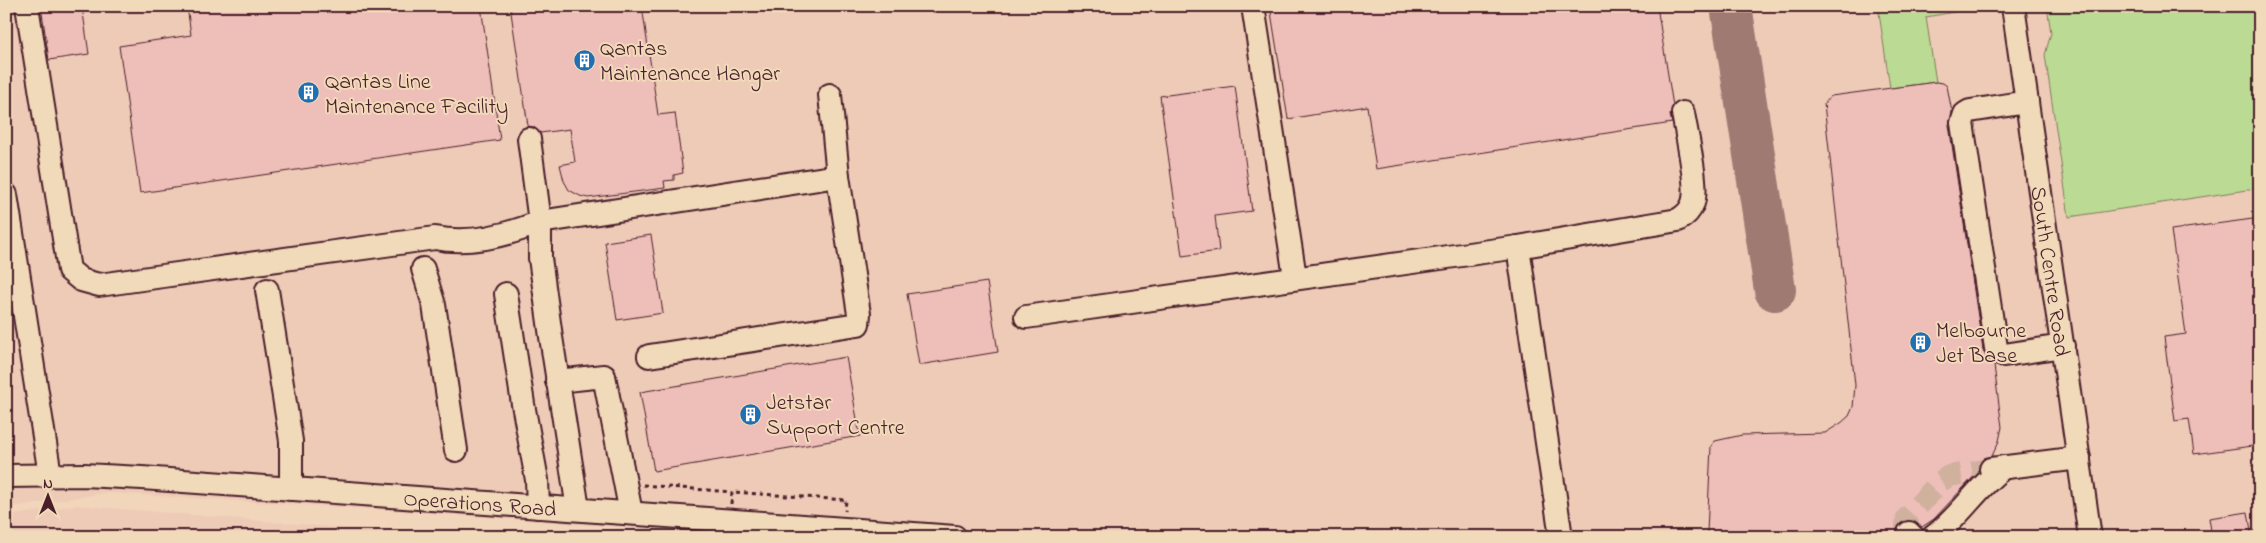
<svg xmlns="http://www.w3.org/2000/svg" width="2266" height="543" viewBox="0 0 2266 543" font-family="'Indie Flower',sans-serif">
	<style>
		.built { fill: #eecbb7 }
		.green { fill: #bbda93; stroke: #827c5f }
		.lines { fill: none; stroke-linecap: round; stroke-linejoin: round }
		.taxiway { stroke: #9e7a73; stroke-width: 42 }
		.building { fill: #eebeb8; stroke: #4a1f2b }
		.minor-tunnel { stroke: #d0b19e; stroke-width: 22; stroke-dasharray: 22 11; stroke-linecap: butt }
		.minor-casing { stroke: #4a1f2b; stroke-width: 26 }
		.path { stroke: #4a1f2b; stroke-width: 3; stroke-dasharray: 4 4; stroke-linecap: butt }
		.minor { stroke: #f1dab9; stroke-width: 22 }
		.labels { text-anchor: middle; stroke-width: 4; stroke-linejoin: round; paint-order: stroke }
		.poi-label { font-size: 22px; fill: #4a1f2b; stroke: #f1dab9; text-anchor: start }
		.street-label { font-size: 22px; fill: #4a1f2b; stroke: #f1dab9 }
	</style>
	<rect width="100%" height="100%" fill="#f2d6bb"/>
	<filter id="ink" filterUnits="userSpaceOnUse"><feTurbulence type="fractalNoise" baseFrequency=".02" numOctaves="2"/><feDisplacementMap in="SourceGraphic" scale="10" xChannelSelector="R" yChannelSelector="G"/><feConvolveMatrix kernelMatrix="1 2 1 2 8 2 1 2 1" color-interpolation-filters="sRGB"/></filter>
	<g filter="url(#ink)">
		<!-- built -->
		<g class="built">
			<polygon points="6,6 2260,6 2260,537 749,537 400,511 106,493 6,508"/>
			<polygon points="76,505 451,537 6,537 6,516"/>
		</g>
		<!-- green -->
		<g class="green">
			<polygon points="1878,6 1977,6 1977,8 1926,17 1936,82 1890,88"/>
			<polygon points="2047,6 2260,6 2260,188 2069,217 2045,55 2051,33"/>
		</g>
		<g class="lines">
			<!-- taxiway -->
			<polyline class="taxiway" points="1731,6 1775,290"/>
		</g>
		<!-- building -->
		<g class="building">
			<polygon points="41,6 82,6 89,54 49,60"/>
			<polygon points="187,6 481,6 500,140 140,193 119,46 191,35"/>
			<polygon points="510,6 642,6 658,115 675,113 683,173 674,175 674,180 664,181 665,188 588,198 580,196 569,190 564,181 560,165 575,162 570,129 540,133 534,127 528,126"/>
			<polygon points="1270,6 1657,6 1673,106 1670,115 1672,123 1376,169 1367,106 1288,119"/>
			<polygon points="1936,82 1943,83 1947,86 1952,112 1949,125 1983,350 1988,360 1994,365 1999,405 2002,427 1999,441 1992,456 1984,458 1979,463 1978,472 1934,519 1922,527 1913,521 1905,521 1897,529 1896,537 1713,537 1707,532 1711,446 1715,441 1742,435 1825,433 1841,423 1849,416 1853,407 1855,385 1824,104 1831,96"/>
			<polygon points="1235,86 1252,211 1215,216 1219,251 1182,256 1160,96"/>
			<polygon points="2260,218 2260,445 2194,454 2189,419 2175,421 2164,337 2186,334 2171,230"/>
			<polygon points="651,235 663,313 617,320 605,242"/>
			<polygon points="987,282 998,352 919,365 907,294"/>
			<polygon points="846,357 860,436 654,471 640,392"/>
			<polygon points="2248,512 2252,537 2212,537 2209,518"/>
		</g>
		<g class="lines">
			<!-- minor-tunnel -->
			<polyline class="minor-tunnel" points="1909,533 1906,526 1907,518 1941,481 1949,476 1984,470"/>
			<defs>
				<g id="minor">
					<path d="M27,6l42,264 12,10 18,5 336,-47c35,7 73,-3 105,-16l298,-46"/>
					<polyline points="1253,6 1295,277"/>
					<path id="s1" d="M2013,6l77,531"/>
					<polyline points="2027,102 1970,111 1965,114 1962,123 1996,348 1999,353 2004,355 2063,346"/>
					<polyline points="529,139 540,222 540,258 551,337 578,509"/>
					<polyline points="6,195 50,475"/>
					<polyline points="1518,247 1561,537"/>
					<polyline points="423,269 434,305 456,450"/>
					<polyline points="267,290 291,441 291,489"/>
					<polyline points="506,294 523,404 537,480 538,507"/>
					<path d="M1026,317l492,-70 160,-27c8,-5 12,-9 15,-17 6,-16 -7,-71 -10,-90"/>
					<polyline points="649,356 858,324 859,314 838,176 830,95"/>
					<polyline points="557,381 604,376 631,513"/>
					<polyline points="1991,469 2079,458"/>
					<path id="s2" d="M6,476l78,-1 58,3 813,59"/>
					<polyline points="1909,533 1913,537"/>
					<path d="M1933,537c27,-20 44,-50 71,-70"/>
				</g>
			</defs>
			<!-- minor casing -->
			<use href="#minor" class="minor-casing"/>
			<!-- path -->
			<g class="path">
				<polyline points="643,485 732,492"/>
				<polyline points="731,504 732,492 846,500 845,511"/>
			</g>
			<!-- minor -->
			<use href="#minor" class="minor"/>
		</g>
	</g>
	<!-- icons -->
	<defs>
		<symbol id="building-disc" viewBox="-11 -11 22 22"><circle r="9.5" fill="#1f6fb2" stroke="#f1dab9"/><path d="M-4-6H4V6H1V3H-1V6H-4ZM-2.5-4.3h1.7v1.8h-1.7ZM.8-4.3h1.7v1.8H.8ZM-2.5-1h1.7V.8h-1.7ZM.8-1h1.7V.8H.8Z" fill="#fff"/></symbol>
	</defs>
	<g fill-rule="evenodd">
		<use href="#building-disc" x="572" y="48" width="25" height="25"/>
		<use href="#building-disc" x="296" y="80" width="25" height="25"/>
		<use href="#building-disc" x="1908" y="330" width="25" height="25"/>
		<use href="#building-disc" x="738" y="402" width="25" height="25"/>
	</g>
	<g class="labels">
		<!-- poi labels -->
		<g class="poi-label">
			<text x="600" y="55">Qantas<tspan x="600" dy="25">Maintenance Hangar</tspan></text>
			<text x="325" y="88">Qantas Line<tspan x="325" dy="25">Maintenance Facility</tspan></text>
			<text x="1936" y="337">Melbourne<tspan x="1936" dy="25">Jet Base</tspan></text>
			<text x="766" y="409">Jetstar<tspan x="766" dy="25">Support Centre</tspan></text>
		</g>
		<!-- street labels -->
		<g class="street-label">
			<text dy="8" stroke="none"><textPath href="#s1" startOffset="268">South Centre Road</textPath></text>
			<text dy="8" stroke="none"><textPath href="#s2" startOffset="475">Operations Road</textPath></text>
		</g>
	</g>
	<!-- margin -->
	<rect width="2266" height="543" fill="none" stroke="#f1dab9" stroke-width="25"/>
	<rect x="12" y="12" width="2241" height="518" fill="none" stroke="#4a1f2b" stroke-width="2" filter="url(#ink)"/>
	<!-- north arrow -->
	<g transform="translate(48 496)" stroke="#f1dab9" stroke-width="4" paint-order="stroke">
	<path d="M0-4L9 19L0 12L-9 19Z" fill="#4a1f2b"/>
	<text y="-8" font-size="14" font-weight="bold" text-anchor="middle" fill="#4a1f2b">N</text>
	</g>
</svg>
